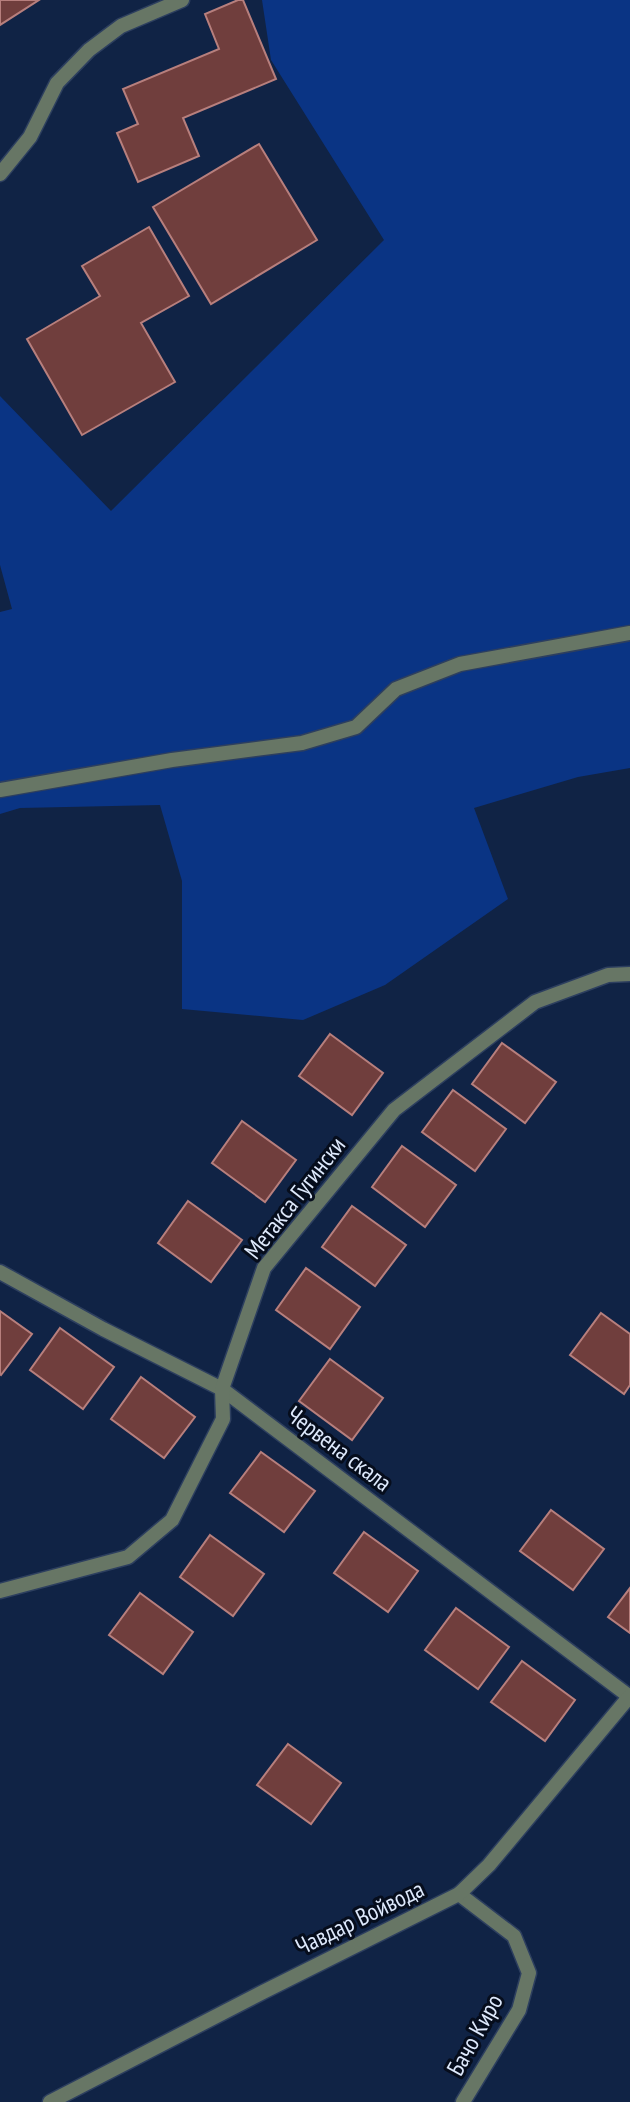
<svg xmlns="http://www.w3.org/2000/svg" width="630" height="2102" viewBox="0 0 630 2102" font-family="'PT Sans Narrow',sans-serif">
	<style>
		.green { fill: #0a3484 }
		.building { fill: #703e3d; stroke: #b77f7d; stroke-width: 2 }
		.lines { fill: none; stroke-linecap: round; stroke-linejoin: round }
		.street-casing { stroke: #2d3f5f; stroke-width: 17 }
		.street { stroke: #677665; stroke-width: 14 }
		.labels { text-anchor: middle; stroke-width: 6; stroke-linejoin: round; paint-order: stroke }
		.street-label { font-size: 24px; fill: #dee9fc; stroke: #060d1c }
	</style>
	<rect width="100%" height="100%" fill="#102345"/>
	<!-- green -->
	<polygon class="green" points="262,0 630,0 630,768 578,777 474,808 508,899 385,985 303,1020 182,1009 182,881 160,805 20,808 0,814 0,612 12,609 0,565 0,396 111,511 384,240 271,60"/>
	<!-- building -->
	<g class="building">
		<polygon points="0,0 39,0 0,25"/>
		<polygon points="238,0 243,0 276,79 183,118 199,156 138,182 117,133 138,124 123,89 219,49 205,14"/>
		<polygon points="259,144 317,240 211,304 153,207"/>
		<polygon points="149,227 189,296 141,323 175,382 82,435 27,339 100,296 82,266"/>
		<polygon points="330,1034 383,1073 352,1115 299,1076"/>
		<polygon points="502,1043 556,1082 525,1123 472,1084"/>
		<polygon points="453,1090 506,1129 475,1171 422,1132"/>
		<polygon points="242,1121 296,1160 265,1202 212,1163"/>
		<polygon points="402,1146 456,1185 425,1227 372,1187"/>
		<polygon points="188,1201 242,1240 211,1282 158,1243"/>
		<polygon points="352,1206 406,1245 375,1286 322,1247"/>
		<polygon points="306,1268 360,1307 330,1349 276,1310"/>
		<polygon points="0,1311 32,1334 1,1375 0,1374"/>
		<polygon points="601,1313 630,1334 630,1385 624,1394 570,1355"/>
		<polygon points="60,1328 114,1367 83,1409 30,1370"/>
		<polygon points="330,1359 383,1398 352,1440 299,1401"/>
		<polygon points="141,1377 195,1417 164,1458 111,1419"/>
		<polygon points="261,1452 315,1491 284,1532 230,1493"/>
		<polygon points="551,1510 604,1549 573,1590 520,1551"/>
		<polygon points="364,1532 418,1571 388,1612 334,1573"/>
		<polygon points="210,1535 264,1574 233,1616 180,1577"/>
		<polygon points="630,1588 630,1633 608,1617"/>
		<polygon points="140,1593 193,1632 163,1674 109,1635"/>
		<polygon points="456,1608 509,1647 478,1689 425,1650"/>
		<polygon points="522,1661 575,1700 545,1741 491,1702"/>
		<polygon points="288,1744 341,1783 311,1824 257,1785"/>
	</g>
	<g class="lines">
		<defs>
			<g id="street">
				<polyline points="0,174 30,137 57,83 89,50 121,26 182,0"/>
				<polyline points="0,790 172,760 302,743 356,727 396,689 460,664 630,633"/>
				<polyline points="0,1272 103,1329 222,1389 630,1697"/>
				<polyline points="0,1591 128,1557 172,1520 223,1419 222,1389 264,1268 394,1110 535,1002 608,975 630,974"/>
				<polyline points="459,1894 514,1936 529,1973 519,2010 463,2102"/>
				<polyline points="50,2102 263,1992 459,1894 489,1865 629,1697"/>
			</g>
		</defs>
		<!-- street casing -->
		<use href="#street" class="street-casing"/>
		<!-- street -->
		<use href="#street" class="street"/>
	</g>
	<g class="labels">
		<!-- street labels -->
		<g class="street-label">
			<text transform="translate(295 1198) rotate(-52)" y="8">Метакса Гугински</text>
			<text transform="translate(339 1449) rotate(37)" y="8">Червена скала</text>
			<text transform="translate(360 1918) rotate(-26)" y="8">Чавдар Войвода</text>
			<text transform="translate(475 2035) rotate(-61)" y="8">Бачо Киро</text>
		</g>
	</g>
</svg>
